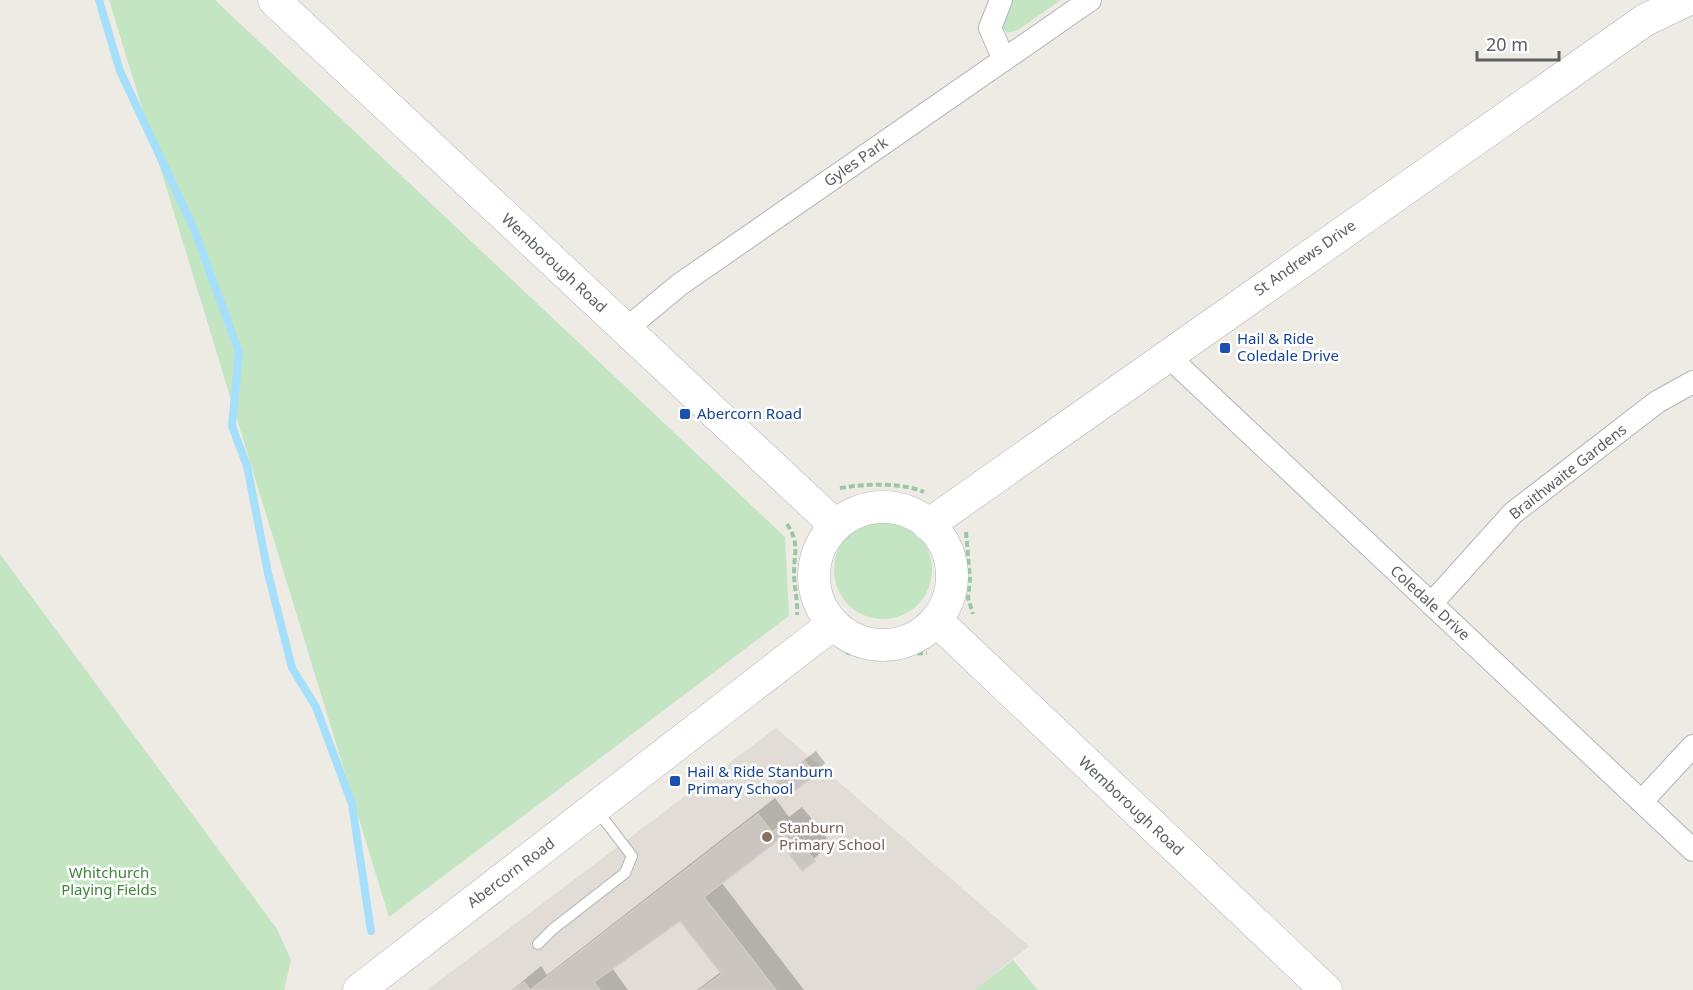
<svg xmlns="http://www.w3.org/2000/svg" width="1693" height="990" viewBox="0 0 1693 990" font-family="'Noto Sans',sans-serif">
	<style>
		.education { fill: #e1dcd5 }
		.green { fill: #c4e5c1 }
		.shadow { fill: #0003 }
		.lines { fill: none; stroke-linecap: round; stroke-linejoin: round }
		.stream { stroke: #a5dffc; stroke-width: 8 }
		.building { fill: #cac5c1; stroke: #d2ccc2; stroke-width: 1.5 }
		.lane-casing { stroke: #b1b5b8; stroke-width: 12 }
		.street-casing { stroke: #b1b5b8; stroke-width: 24 }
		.secondary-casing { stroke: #b0b4b8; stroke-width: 33 }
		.path { stroke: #9bc8a4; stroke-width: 4; stroke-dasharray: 6 3; stroke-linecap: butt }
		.lane { stroke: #fff; stroke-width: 10 }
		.street { stroke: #fff; stroke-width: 22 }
		.secondary { stroke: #fff; stroke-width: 32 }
		.transit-dot { fill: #1a4fb4; stroke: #fff; stroke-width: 2 }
		.education-dot { fill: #8d6e63; stroke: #fff; stroke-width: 2 }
		.labels { text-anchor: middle; stroke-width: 5; stroke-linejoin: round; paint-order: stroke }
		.street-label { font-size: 15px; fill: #5c6064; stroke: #fff }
		.transit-label { font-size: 15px; fill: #164399; stroke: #fff; text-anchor: start }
		.education-label { font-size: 15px; fill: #785e54; stroke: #fff; text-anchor: start }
		.park-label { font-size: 15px; fill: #3c8638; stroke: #fff }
	</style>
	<rect width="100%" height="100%" fill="#eeebe4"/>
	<!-- education -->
	<polygon class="education" points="776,728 1029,946 974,990 427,990"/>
	<!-- green -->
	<g class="green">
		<polygon points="109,0 215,0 785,537 789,616 389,917"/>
		<polygon points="1007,0 1061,0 1018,30 1007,33 1000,23"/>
		<circle cx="883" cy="570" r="49"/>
		<polygon points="0,554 277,929 291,960 284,990 0,990"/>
		<polygon points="1013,960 1038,990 974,990"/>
	</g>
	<!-- shadow -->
	<g class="shadow">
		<polygon points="816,751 825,763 814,774 777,783 787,773"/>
		<polygon points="775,798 789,817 802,807 831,843 803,869 796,847 785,833 721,882 804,990 697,990 722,971 680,919 612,968 628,990 512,990 541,966 547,975"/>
	</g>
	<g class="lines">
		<!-- stream -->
		<polyline class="stream" points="99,0 120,71 194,229 239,352 232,426 247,466 268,573 292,668 316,707 352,804 371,931"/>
	</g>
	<!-- building -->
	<g class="building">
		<polygon points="805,761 815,775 785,798 775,783"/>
		<polygon points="758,814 772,832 785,822 815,861 802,871 788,852 794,848 785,835 704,897 776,990 700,990 722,974 680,921 594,982 600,990 513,990 524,982 530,990"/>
	</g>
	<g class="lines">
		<defs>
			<polyline id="lane" points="538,944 553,929 625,873 632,856 596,809"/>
			<g id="street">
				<polyline points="1001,0 990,28 1004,60"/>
				<polyline points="625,330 679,285 1090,0"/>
				<polyline points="1167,355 1693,850"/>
				<polyline points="1431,604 1513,513 1657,402 1693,382"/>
				<polyline points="1642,801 1693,746"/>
			</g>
			<g id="secondary">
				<polyline points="274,0 835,525"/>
				<circle cx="883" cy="576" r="69"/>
				<polyline points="928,525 1645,20 1687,0"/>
				<polyline points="937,621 1326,990"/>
				<polyline points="359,990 833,624"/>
			</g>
		</defs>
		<!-- lane casing -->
		<use href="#lane" class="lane-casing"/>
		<!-- street casing -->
		<use href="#street" class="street-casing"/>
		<!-- secondary casing -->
		<use href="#secondary" class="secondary-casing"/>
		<!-- path -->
		<g class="path">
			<path d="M840,488c25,-4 60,-6 84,4"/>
			<path d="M787,524c13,20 7,28 7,49 0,14 4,28 3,42"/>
			<polyline points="966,532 970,579 968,598 973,614"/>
			<polyline points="846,652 862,657 927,653"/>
		</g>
		<!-- lane -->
		<use href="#lane" class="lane"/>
		<!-- street -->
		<use href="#street" class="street"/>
		<!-- secondary -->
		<use href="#secondary" class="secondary"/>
	</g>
	<!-- markers -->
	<g class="transit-dot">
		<rect x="1219" y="342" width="12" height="12" rx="3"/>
		<rect x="679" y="408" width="12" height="12" rx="3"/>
		<rect x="669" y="775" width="12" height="12" rx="3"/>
	</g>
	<circle class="education-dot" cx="767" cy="837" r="6"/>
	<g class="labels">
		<!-- street labels -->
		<g class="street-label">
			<text transform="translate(856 162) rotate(-35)" y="5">Gyles Park</text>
			<text transform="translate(1305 258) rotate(-35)" y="5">St Andrews Drive</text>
			<text transform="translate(554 263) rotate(43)" y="5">Wemborough Road</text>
			<text transform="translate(1568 472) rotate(-38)" y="5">Braithwaite Gardens</text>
			<text transform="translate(1430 603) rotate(43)" y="5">Coledale Drive</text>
			<text transform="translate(1131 806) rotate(43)" y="5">Wemborough Road</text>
			<text transform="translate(511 873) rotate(-37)" y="5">Abercorn Road</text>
		</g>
		<!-- transit labels -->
		<g class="transit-label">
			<text x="1237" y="344">Hail &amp; Ride<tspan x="1237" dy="17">Coledale Drive</tspan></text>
			<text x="697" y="419">Abercorn Road</text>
			<text x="687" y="777">Hail &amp; Ride Stanburn<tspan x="687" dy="17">Primary School</tspan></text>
		</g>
		<!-- education labels -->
		<g class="education-label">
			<text x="779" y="833">Stanburn<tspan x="779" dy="17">Primary School</tspan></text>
		</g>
		<!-- park labels -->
		<g class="park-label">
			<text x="109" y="878">Whitchurch<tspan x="109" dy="17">Playing Fields</tspan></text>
		</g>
	</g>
	<!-- scale -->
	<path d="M1477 51v9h82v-9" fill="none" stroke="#5c6064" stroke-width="3"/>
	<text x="1486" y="51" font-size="18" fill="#5c6064" stroke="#ffffff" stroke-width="4.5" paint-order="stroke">20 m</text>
</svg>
